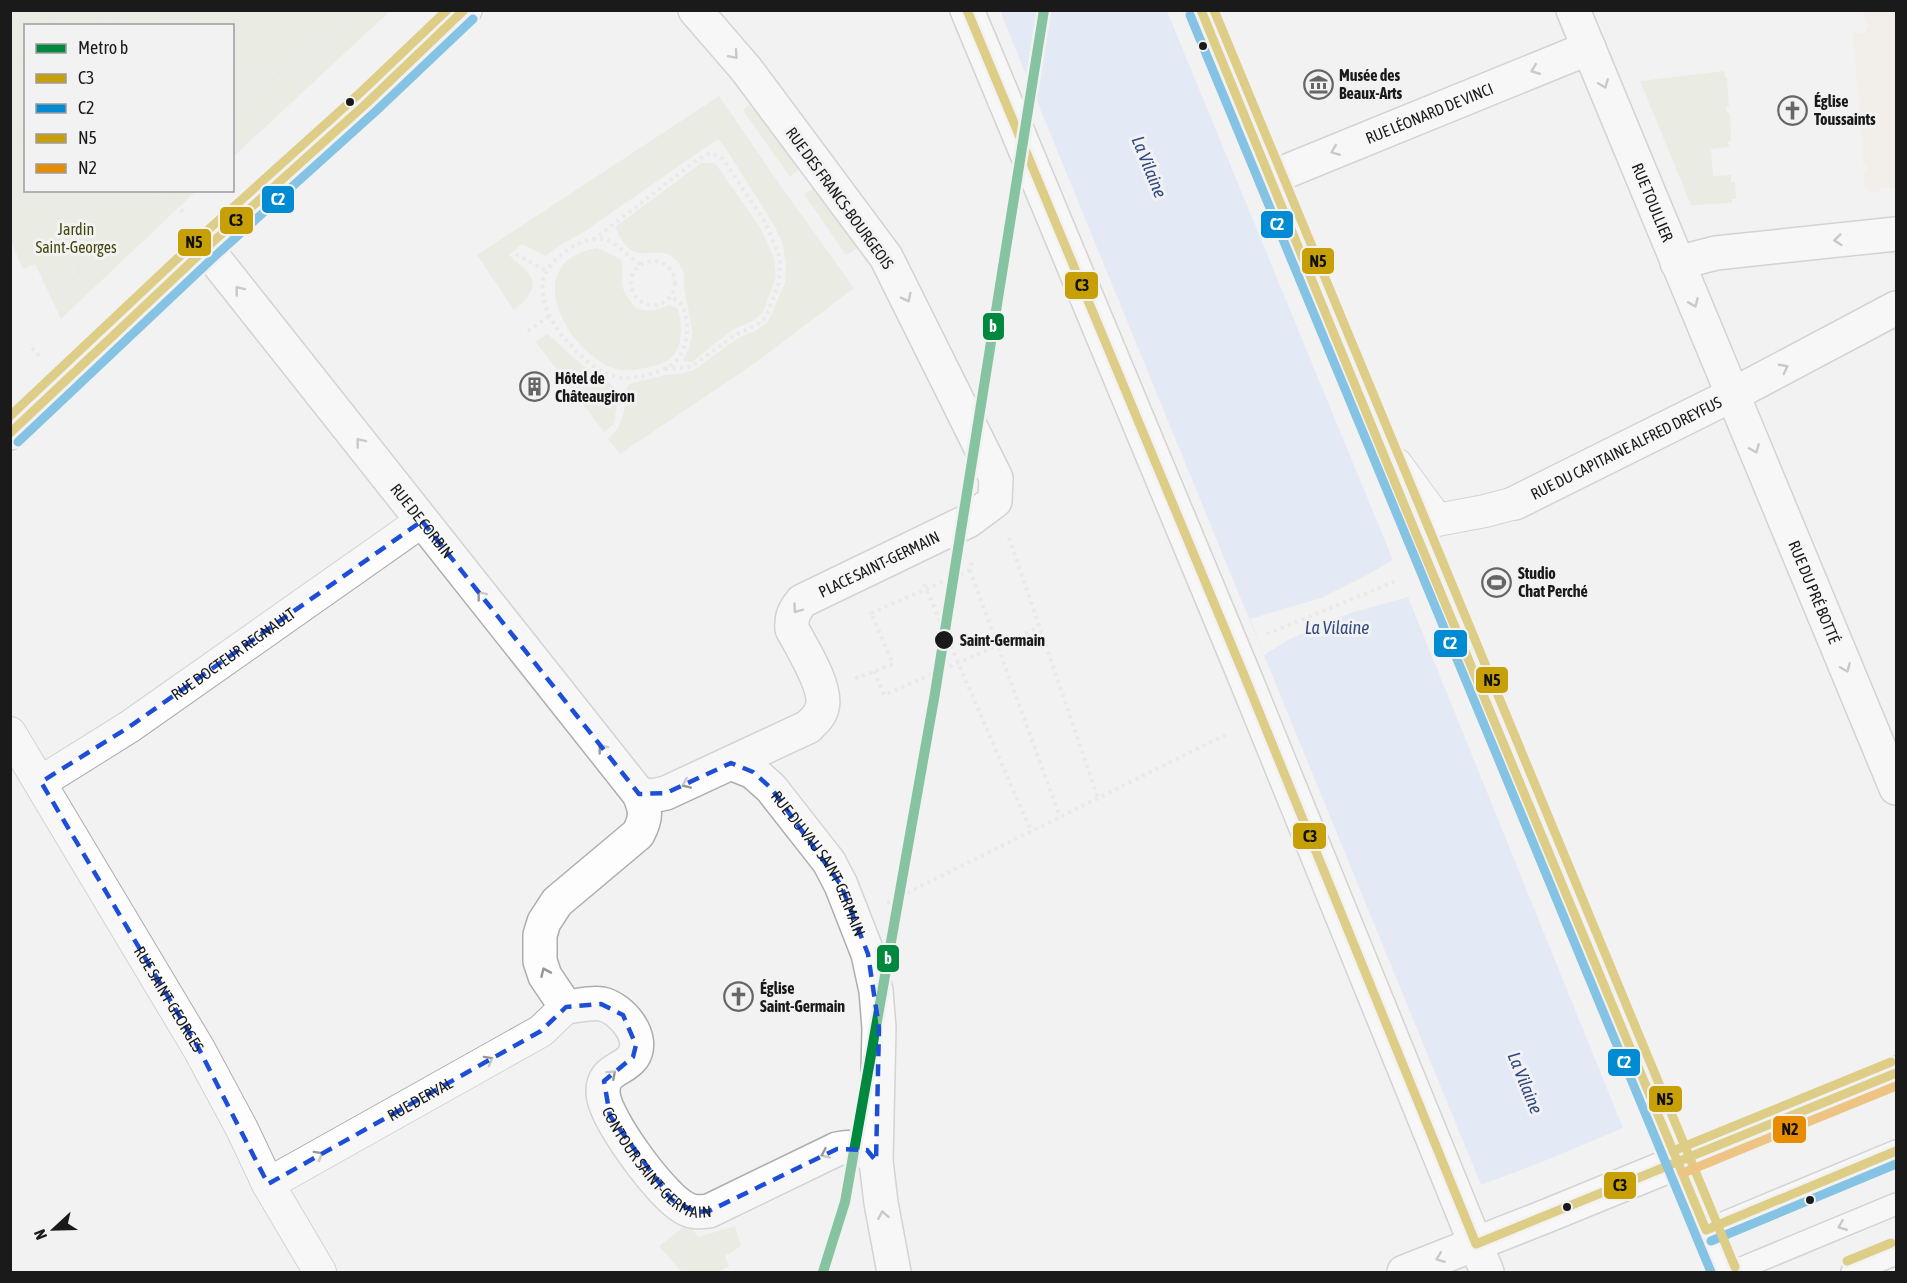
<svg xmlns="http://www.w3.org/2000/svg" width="1907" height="1283" viewBox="0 0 1907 1283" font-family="'Asap Condensed',sans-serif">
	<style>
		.education { fill: #f2ece1 }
		.green { fill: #e0e2ce }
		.water { fill: #d2dff9 }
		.pier { fill: #f2f2f3 }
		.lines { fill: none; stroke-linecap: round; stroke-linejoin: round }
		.service-casing { stroke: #adadad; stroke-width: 24 }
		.pedestrian-casing { stroke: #adadad; stroke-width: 34 }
		.minor-casing { stroke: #adadad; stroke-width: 36 }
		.path { stroke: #dededf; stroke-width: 4; stroke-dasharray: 3 4.5; stroke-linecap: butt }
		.service { stroke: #fdfdfd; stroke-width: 21 }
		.pedestrian { stroke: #fdfdfd; stroke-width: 32 }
		.minor { stroke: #fdfdfd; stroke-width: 33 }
		.bus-1-casing { stroke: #f2f2f3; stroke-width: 14 }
		.bus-2-casing { stroke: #f2f2f3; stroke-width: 14 }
		.bus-3-casing { stroke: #f2f2f3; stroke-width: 14 }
		.bus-4-casing { stroke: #f2f2f3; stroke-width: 14 }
		.bus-1 { stroke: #c6a006; stroke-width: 9 }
		.bus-2 { stroke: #008bd2; stroke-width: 9 }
		.bus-3 { stroke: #c6a006; stroke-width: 9 }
		.bus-4 { stroke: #e88c01; stroke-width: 9 }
		.metro-1-casing { stroke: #f2f2f3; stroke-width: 15 }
		.metro-1 { stroke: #00893e; stroke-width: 10 }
		.oneway { stroke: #979797 }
		.marked { fill: none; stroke: #1d4ed8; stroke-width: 4.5; stroke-dasharray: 12 8; stroke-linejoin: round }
		.bus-dot { fill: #1a1a1a; stroke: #f2f2f3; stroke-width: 2 }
		.labels { text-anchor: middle; stroke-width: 6; stroke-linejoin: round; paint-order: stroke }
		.poi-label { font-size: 16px; font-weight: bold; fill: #1a1a1a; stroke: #f2f2f3; text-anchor: start }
		.street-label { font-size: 16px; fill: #1a1a1a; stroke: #f2f2f3 }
		.park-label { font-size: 16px; fill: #44480b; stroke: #f2f2f3 }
		.stop-label { font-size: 16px; font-weight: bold; fill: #1a1a1a; stroke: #f2f2f3; text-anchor: start }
		.water-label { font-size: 18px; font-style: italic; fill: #304a82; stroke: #f2f2f3 }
		.line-badge { stroke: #f2f2f3; stroke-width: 2 }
		.badge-label { font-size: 16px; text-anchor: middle; font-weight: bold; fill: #fff }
		.pale-badge-label { font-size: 16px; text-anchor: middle; font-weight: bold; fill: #111 }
	</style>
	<rect width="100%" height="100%" fill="#f2f2f3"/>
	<!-- education -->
	<polygon class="education" points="1863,11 1896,11 1896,188 1881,188 1879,192 1868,191 1868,188 1864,188 1864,172 1866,171 1866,165 1863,164 1862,130 1860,129 1858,103 1860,102 1860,96 1858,95 1855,68 1857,67 1857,61 1855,60 1853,33 1866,33 1866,28 1868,28 1869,25 1865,24 1866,20 1864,19"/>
	<!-- green -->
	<g class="green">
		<polygon points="10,11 11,10 390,11 233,157 232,26 26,26 26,190 196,191 61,319 35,264 23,269 11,241"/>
		<polygon points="1724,71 1725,78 1727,78 1729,107 1726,107 1727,113 1730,113 1731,141 1728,141 1729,147 1711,149 1713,176 1731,175 1731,182 1735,182 1736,199 1732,199 1732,203 1691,205 1640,81"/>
		<path d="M719,96l59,86 76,106 -99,75 -135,91 -12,-15c11,-9 16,-21 17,-36 1,-8 0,-12 4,-19l36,-9 15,-1 14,-4 44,-32 17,-7 13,-9 17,-39 1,-19 -4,-23 -11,-21 -45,-71 -8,-10 -136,94 -20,11 -16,12 -24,-12 -13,11c26,22 35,30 5,55l-37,-55z"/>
		<polygon points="754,101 801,168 790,177 743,110"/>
		<path d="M701,163h14l45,64 14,31 2,19 -13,35 -10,9 -21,9 -40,32 -9,-1c4,-9 8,-17 9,-26 0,-15 -5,-28 -7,-42 -2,-6 0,-12 -1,-18 -1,-6 -5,-13 -9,-16 -24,-20 -39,15 -60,-32z"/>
		<polygon points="816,186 858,248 846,255 804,194"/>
		<path d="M597,248l23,11c4,8 1,16 2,26 2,8 8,16 13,23 12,4 22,3 34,-3l9,4c6,20 5,48 -18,55 -11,3 -28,8 -40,6 -49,-10 -106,-108 -23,-122z"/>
		<path d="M547,334c18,14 32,31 51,42 7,4 14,7 17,15 4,10 0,23 -1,33l-10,8 -68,-90z"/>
		<polygon points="687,1224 699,1237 735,1226 741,1246 725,1256 729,1266 717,1272 682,1272 659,1246"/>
	</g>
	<!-- water -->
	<polygon class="water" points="1000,11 1167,11 1393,560 1623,1128 1552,1158 1481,1185"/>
	<!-- pier -->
	<polygon class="pier" points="1393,560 1408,597 1354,612 1329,621 1286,641 1264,655 1250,619 1321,598 1369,574"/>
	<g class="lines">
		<defs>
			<g id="service">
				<polyline points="1706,1230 1896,1151"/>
				<polyline points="1732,1272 1896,1204"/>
				<polyline points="1852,1272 1896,1254"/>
			</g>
			<g id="pedestrian">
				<polyline points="1396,464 1437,520 1485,511 1515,503"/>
				<path id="s1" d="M10,733l189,316 43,80 26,55 52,88"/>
				<path id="s2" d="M41,782l88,-55 293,-206"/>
				<path id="s3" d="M268,1184l273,-153 25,-24"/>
			</g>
			<g id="minor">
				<polyline points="967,10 1244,675 1487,1272"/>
				<polyline points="1201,10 1724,1272"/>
				<path id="s4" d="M1573,10l323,778"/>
				<path id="s5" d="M1270,178l319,-130"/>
				<path id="s6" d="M206,248l433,546c7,17 8,23 -1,40l-81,68 -13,20 -4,13v26l5,15 21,31c11,-1 25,-5 36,-3 19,4 44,33 31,53 -10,14 -31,12 -30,36 1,25 58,102 80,114 9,6 16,5 26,4l128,-62c19,-4 26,-3 39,12"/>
				<polyline points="1677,263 1716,253 1896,234"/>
				<polyline points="10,433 206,248 368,102 465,10"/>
				<path id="s7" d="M1515,503l217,-108 164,-87"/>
				<path id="s8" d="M731,763l22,9 18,16 58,74 12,23 27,69 8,37 3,37 -3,133 5,42 13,69"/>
				<path id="s9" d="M639,794l13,2 14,-3 142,-66c6,-6 12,-11 14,-19 6,-20 -20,-60 -30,-79 -1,-12 2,-18 10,-28l166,-80 27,-20 1,-23 -110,-221 -140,-188 -51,-59"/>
				<polyline points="1404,1272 1544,1217 1896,1073"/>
			</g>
		</defs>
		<!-- service casing -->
		<use href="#service" class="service-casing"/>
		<!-- pedestrian casing -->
		<use href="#pedestrian" class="pedestrian-casing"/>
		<!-- minor casing -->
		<use href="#minor" class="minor-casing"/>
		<!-- path -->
		<g class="path">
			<polyline points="51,10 58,26"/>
			<polyline points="112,10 119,26"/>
			<polyline points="172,10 179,26"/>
			<polyline points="90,26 121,10"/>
			<polyline points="232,63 274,77"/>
			<polyline points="10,65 26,57"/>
			<path d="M232,101c45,-25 90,-51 122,-91"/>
			<polyline points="10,120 26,152"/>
			<polyline points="10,156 26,162"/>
			<polyline points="44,190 81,270 52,298"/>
			<path d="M143,190c5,4 14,3 19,0"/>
			<polyline points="170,190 185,216"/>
			<polyline points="593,240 698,159 711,153 723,159 766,224 780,258 779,282 766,317 757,325 735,335 691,367 664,369"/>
			<polyline points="516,254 546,271"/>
			<circle cx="653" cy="283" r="22"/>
			<path d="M640,264c-11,-7 -21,-19 -33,-24 -23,-7 -60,19 -64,41 -3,22 9,43 22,58 11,12 24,26 38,33 7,3 15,6 22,6 15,0 40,-6 51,-17 12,-12 15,-43 5,-57 -2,-3 -7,-5 -11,-8"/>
			<polyline points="528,331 549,316"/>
			<polyline points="32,348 39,356"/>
			<polyline points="1009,538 1098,798"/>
			<polyline points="970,570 1060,817"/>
			<polyline points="924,584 1031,831"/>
			<polyline points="871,613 970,570 972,562"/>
			<polyline points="1267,634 1396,581"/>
			<polyline points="874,671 884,695 1038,628"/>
			<polyline points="856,676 857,678 893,664 871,613 869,614"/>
			<polyline points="887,903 1227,734"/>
		</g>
		<!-- service -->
		<use href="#service" class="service"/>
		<!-- pedestrian -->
		<use href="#pedestrian" class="pedestrian"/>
		<!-- minor -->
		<use href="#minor" class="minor"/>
		<defs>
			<g id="bus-1">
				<polyline points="967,10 1244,675 1476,1244 1896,1073"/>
				<polyline points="1201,10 1412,524 1706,1230 1896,1151"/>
				<polyline points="10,433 206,248 368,102 464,10"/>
			</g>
			<g id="bus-2">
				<polyline points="1190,15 1711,1272"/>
				<polyline points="18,442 214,257 376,111 473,19"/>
				<polyline points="1711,1241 1896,1164"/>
			</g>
			<g id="bus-3">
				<polyline points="1214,10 1735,1267"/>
				<polyline points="10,416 198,239 360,93 447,10"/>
				<polyline points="1673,1151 1891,1062"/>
				<polyline points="1847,1261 1891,1243"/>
			</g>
			<polyline id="bus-4" points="1683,1173 1896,1086"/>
		</defs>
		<!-- bus-1 casing -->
		<use href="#bus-1" class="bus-1-casing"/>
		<!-- bus-2 casing -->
		<use href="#bus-2" class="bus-2-casing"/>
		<!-- bus-3 casing -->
		<use href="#bus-3" class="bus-3-casing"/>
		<!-- bus-4 casing -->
		<use href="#bus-4" class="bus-4-casing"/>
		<!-- bus-1 -->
		<use href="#bus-1" class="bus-1"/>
		<!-- bus-2 -->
		<use href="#bus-2" class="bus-2"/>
		<!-- bus-3 -->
		<use href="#bus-3" class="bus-3"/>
		<!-- bus-4 -->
		<use href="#bus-4" class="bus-4"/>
		<defs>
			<polyline id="metro-1" points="823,1272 845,1202 935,693 1044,10"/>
		</defs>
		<!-- metro-1 casing -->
		<use href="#metro-1" class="metro-1-casing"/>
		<!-- metro-1 -->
		<use href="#metro-1" class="metro-1"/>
	</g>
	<!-- one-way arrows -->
	<defs><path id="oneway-chevron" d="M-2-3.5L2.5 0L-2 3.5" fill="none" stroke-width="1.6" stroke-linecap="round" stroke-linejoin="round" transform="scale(1.5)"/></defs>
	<g class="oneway">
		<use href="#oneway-chevron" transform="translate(734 55) rotate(49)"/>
		<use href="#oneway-chevron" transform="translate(1535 70) rotate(158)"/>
		<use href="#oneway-chevron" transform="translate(1604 84) rotate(68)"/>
		<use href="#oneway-chevron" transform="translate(1335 151) rotate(158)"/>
		<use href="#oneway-chevron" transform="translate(1838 240) rotate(174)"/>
		<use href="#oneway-chevron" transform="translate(239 290) rotate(-128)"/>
		<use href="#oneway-chevron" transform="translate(907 298) rotate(64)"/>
		<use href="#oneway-chevron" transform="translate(1694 303) rotate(67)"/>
		<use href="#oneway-chevron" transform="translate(1784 368) rotate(-28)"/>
		<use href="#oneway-chevron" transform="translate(360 442) rotate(-128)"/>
		<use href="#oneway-chevron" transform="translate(1755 449) rotate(67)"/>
		<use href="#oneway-chevron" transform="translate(481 595) rotate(-128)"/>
		<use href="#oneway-chevron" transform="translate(797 609) rotate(126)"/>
		<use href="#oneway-chevron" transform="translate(1846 668) rotate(67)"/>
		<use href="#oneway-chevron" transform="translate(602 748) rotate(-128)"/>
		<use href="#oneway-chevron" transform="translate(686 784) rotate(157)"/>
		<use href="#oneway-chevron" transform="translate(545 972) rotate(-114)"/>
		<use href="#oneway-chevron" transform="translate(489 1060) rotate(-29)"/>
		<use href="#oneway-chevron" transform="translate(612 1074) rotate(-42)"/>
		<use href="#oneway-chevron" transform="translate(825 1154) rotate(156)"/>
		<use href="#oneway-chevron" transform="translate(319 1155) rotate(-29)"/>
		<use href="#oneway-chevron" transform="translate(883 1215) rotate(-100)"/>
		<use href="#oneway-chevron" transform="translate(1842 1226) rotate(158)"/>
		<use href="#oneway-chevron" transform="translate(1440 1258) rotate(159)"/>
	</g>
	<!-- marked area -->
	<path d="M0 0H1907V1283H0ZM422,521l217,273 27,-1 65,-30 22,9 18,16 70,97 27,69 11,74 -3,133 -9,-11 -30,-1 -128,62 -13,1 -24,-12 -62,-84 -6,-35 29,-24 3,-12 -13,-30 -22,-11 -35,3 -25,24 -273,153 -69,-135 -158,-267 88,-55z" fill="#f2f2f3" fill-opacity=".55" fill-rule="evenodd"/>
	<path class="marked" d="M422,521l217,273 27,-1 65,-30 22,9 18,16 70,97 27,69 11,74 -3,133 -9,-11 -30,-1 -128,62 -13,1 -24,-12 -62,-84 -6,-35 29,-24 3,-12 -13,-30 -22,-11 -35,3 -25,24 -273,153 -69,-135 -158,-267 88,-55z"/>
	<!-- icons -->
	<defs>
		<symbol id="museum-ring" viewBox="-11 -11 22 22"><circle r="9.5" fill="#f2f2f3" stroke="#666" stroke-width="1.5"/><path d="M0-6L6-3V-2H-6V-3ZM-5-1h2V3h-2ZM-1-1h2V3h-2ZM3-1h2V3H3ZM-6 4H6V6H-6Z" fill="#666"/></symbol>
		<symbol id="church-ring" viewBox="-11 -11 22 22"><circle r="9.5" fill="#f2f2f3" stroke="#666" stroke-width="1.5"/><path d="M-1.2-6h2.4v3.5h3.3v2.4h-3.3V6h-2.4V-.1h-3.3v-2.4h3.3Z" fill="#666"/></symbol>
		<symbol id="building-ring" viewBox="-11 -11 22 22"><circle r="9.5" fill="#f2f2f3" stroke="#666" stroke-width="1.5"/><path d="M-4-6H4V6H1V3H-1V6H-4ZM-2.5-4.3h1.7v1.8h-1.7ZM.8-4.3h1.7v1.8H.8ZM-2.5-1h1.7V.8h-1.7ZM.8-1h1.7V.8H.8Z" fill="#666"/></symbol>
		<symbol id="stadium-ring" viewBox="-11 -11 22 22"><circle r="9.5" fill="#f2f2f3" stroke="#666" stroke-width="1.5"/><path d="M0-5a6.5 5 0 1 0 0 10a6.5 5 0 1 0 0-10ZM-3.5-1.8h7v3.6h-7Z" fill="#666"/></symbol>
	</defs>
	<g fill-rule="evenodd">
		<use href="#museum-ring" x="1302" y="68" width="33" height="33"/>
		<use href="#church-ring" x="1776" y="94" width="33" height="33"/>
		<use href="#building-ring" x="518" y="370" width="33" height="33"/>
		<use href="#stadium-ring" x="1480" y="566" width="33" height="33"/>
		<use href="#church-ring" x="722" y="980" width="33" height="33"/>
	</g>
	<!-- markers -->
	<g class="bus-dot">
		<circle cx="1203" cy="46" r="5"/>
		<circle cx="350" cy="102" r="5"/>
		<circle cx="944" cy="640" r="10"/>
		<circle cx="1810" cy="1200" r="5"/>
		<circle cx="1567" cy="1207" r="5"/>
	</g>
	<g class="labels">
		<!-- poi labels -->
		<g class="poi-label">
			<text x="1339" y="81">Musée des<tspan x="1339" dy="18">Beaux-Arts</tspan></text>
			<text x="1814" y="107">Église<tspan x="1814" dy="18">Toussaints</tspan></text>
			<text x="555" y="384">Hôtel de<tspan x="555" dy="18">Châteaugiron</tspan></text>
			<text x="1518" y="579">Studio<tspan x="1518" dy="18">Chat Perché</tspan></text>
			<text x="760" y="994">Église<tspan x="760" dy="18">Saint-Germain</tspan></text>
		</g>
		<!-- street labels -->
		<g class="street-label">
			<text dy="6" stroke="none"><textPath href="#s5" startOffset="172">RUE LÉONARD DE VINCI</textPath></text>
			<text transform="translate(840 198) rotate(54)" y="6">RUE DES FRANCS-BOURGEOIS</text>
			<text dy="6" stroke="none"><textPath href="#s4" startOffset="208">RUE TOULLIER</textPath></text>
			<text dy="6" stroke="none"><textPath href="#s7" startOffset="124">RUE DU CAPITAINE ALFRED DREYFUS</textPath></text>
			<text dy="6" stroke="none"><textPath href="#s6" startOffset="348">RUE DE CORBIN</textPath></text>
			<text dy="6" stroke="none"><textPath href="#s9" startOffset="410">PLACE SAINT-GERMAIN</textPath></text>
			<text dy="6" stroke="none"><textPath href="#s4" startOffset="630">RUE DU PRÉ BOTTÉ</textPath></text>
			<text dy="6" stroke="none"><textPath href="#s2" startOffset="231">RUE DOCTEUR REGNAULT</textPath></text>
			<text dy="6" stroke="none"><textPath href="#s8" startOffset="138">RUE DU VAU SAINT-GERMAIN</textPath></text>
			<text dy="6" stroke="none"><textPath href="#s1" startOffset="310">RUE SAINT-GEORGES</textPath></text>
			<text dy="6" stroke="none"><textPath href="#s3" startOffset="174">RUE DERVAL</textPath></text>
			<text dy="6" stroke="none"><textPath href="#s6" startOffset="1210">CONTOUR SAINT-GERMAIN</textPath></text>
		</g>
		<!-- park labels -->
		<g class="park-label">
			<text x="76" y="235">Jardin<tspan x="76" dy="18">Saint-Georges</tspan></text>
		</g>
		<!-- stop labels -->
		<g class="stop-label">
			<text x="960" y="646">Saint-Germain</text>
		</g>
		<!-- water labels -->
		<g class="water-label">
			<text transform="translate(1149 167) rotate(68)" y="6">La Vilaine</text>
			<text x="1337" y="634">La Vilaine</text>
			<text transform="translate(1525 1083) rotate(68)" y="6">La Vilaine</text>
		</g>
	</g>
	<g class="line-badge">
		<rect x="261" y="185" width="34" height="29" rx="6" fill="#008bd2"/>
		<rect x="219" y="206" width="35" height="29" rx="6" fill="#c6a006"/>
		<rect x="1260" y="210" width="34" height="29" rx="6" fill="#008bd2"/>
		<rect x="177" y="228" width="35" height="29" rx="6" fill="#c6a006"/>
		<rect x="1301" y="247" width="34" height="28" rx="6" fill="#c6a006"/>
		<rect x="1064" y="271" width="35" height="29" rx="6" fill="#c6a006"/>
		<rect x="982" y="312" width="23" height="29" rx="6" fill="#00893e"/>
		<rect x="1433" y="629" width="35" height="29" rx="6" fill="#008bd2"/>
		<rect x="1475" y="666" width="34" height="28" rx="6" fill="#c6a006"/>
		<rect x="1292" y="822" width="35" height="28" rx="6" fill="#c6a006"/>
		<rect x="876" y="944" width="24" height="29" rx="6" fill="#00893e"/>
		<rect x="1607" y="1048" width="34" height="29" rx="6" fill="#008bd2"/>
		<rect x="1648" y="1085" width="35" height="28" rx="6" fill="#c6a006"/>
		<rect x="1772" y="1115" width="35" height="29" rx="6" fill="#e88c01"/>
		<rect x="1603" y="1171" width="34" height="29" rx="6" fill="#c6a006"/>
	</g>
	<g class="badge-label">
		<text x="278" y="205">C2</text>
		<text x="1277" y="230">C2</text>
		<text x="993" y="332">b</text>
		<text x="1450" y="649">C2</text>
		<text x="888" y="964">b</text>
		<text x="1624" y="1068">C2</text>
	</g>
	<g class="pale-badge-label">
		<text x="236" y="226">C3</text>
		<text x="194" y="248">N5</text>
		<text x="1318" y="267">N5</text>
		<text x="1082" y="291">C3</text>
		<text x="1492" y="686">N5</text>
		<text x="1310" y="842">C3</text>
		<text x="1665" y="1105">N5</text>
		<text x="1790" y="1135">N2</text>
		<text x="1620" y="1191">C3</text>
	</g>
	<!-- border -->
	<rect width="1907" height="1283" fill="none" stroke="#1a1a1a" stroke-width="24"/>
	<!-- legend -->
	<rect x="24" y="24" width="210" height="168" fill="#f2f2f3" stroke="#9c9c9c" stroke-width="1.5"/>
	<rect x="36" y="44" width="30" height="9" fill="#00893e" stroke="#9c9c9c" stroke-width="1.5"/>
	<text x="78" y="54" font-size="18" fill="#1a1a1a">Metro b</text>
	<rect x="36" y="74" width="30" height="9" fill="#c6a006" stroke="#9c9c9c" stroke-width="1.5"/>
	<text x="78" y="84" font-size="18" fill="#1a1a1a">C3</text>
	<rect x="36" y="104" width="30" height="9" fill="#008bd2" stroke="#9c9c9c" stroke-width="1.5"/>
	<text x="78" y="114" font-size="18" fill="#1a1a1a">C2</text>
	<rect x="36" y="134" width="30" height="9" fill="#c6a006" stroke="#9c9c9c" stroke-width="1.5"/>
	<text x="78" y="144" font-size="18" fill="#1a1a1a">N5</text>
	<rect x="36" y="164" width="30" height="9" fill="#e88c01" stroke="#9c9c9c" stroke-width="1.5"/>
	<text x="78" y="174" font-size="18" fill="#1a1a1a">N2</text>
	<!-- north arrow -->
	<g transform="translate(54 1229) rotate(248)" stroke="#f2f2f3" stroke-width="4.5" paint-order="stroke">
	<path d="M0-4.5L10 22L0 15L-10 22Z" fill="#1a1a1a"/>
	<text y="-9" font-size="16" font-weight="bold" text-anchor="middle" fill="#1a1a1a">N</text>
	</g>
</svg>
